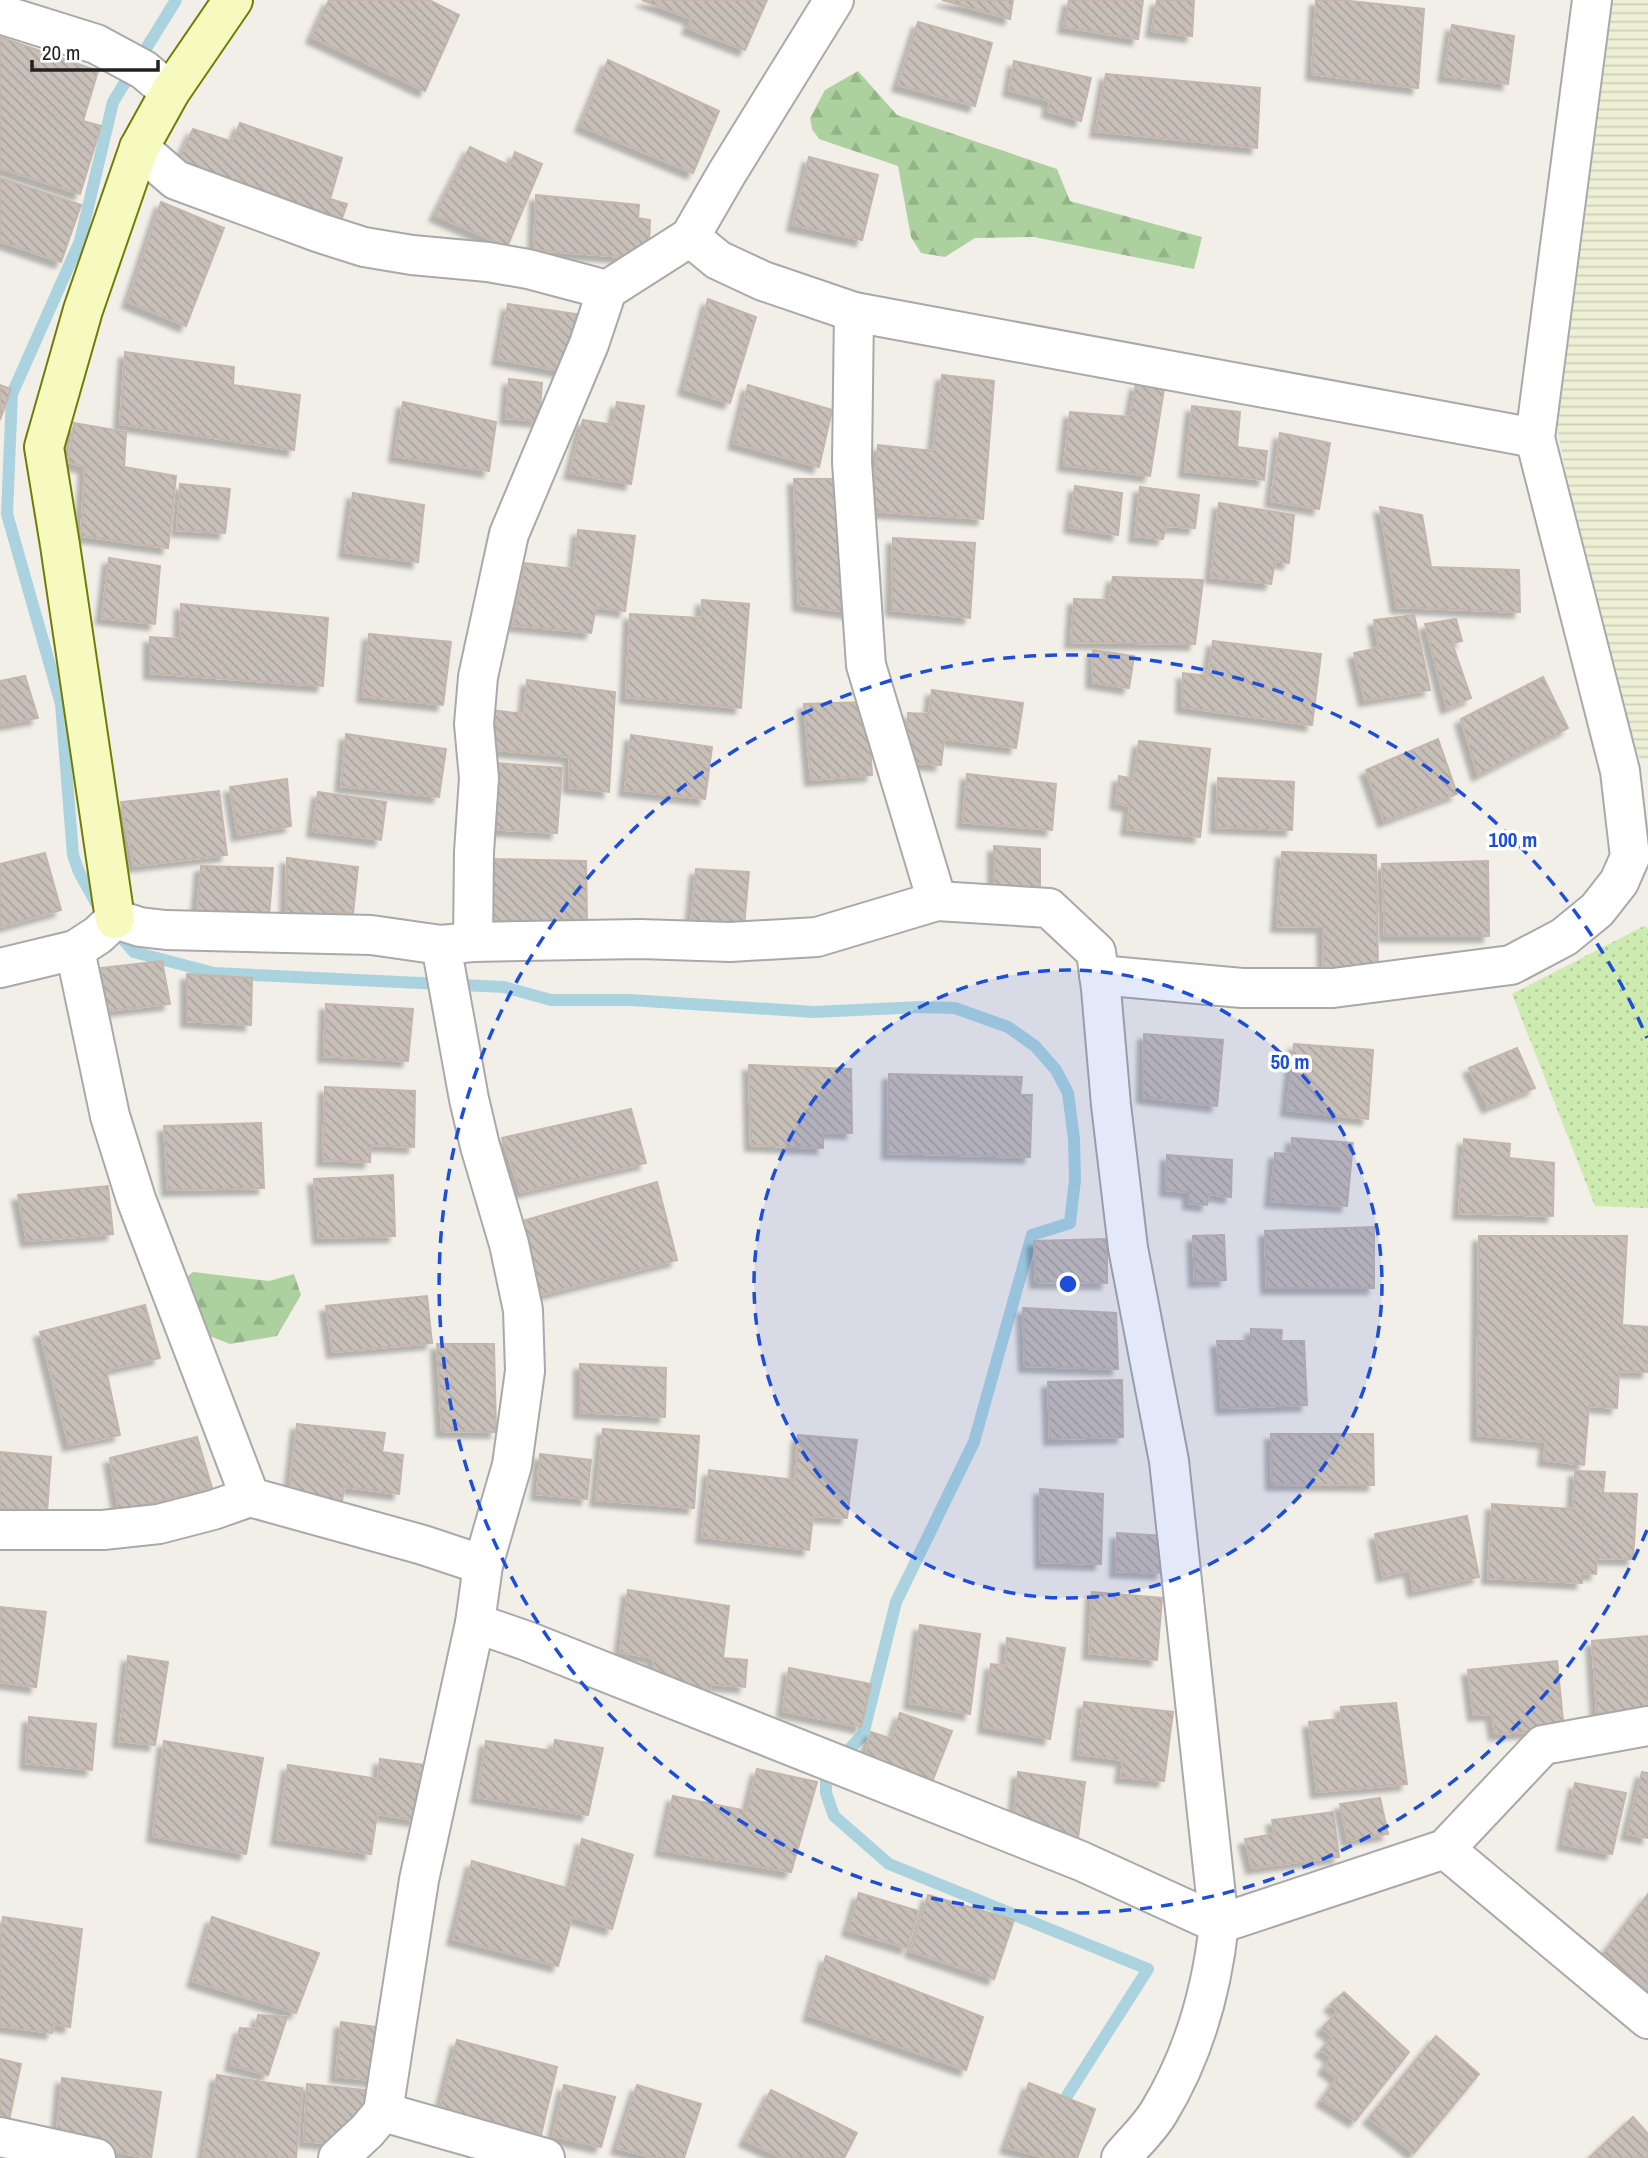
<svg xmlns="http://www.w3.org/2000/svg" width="1648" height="2158" viewBox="0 0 1648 2158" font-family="'Archivo Narrow',sans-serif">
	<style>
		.farmland { fill: url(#farmland-rules) }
		.grass { fill: url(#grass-dots) }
		.forest { fill: url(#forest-firs) }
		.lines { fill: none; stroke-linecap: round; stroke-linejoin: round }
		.stream { stroke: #aad3df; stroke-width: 12 }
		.building { fill: url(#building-back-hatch); stroke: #c4b6ab; stroke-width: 2; filter: url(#shadow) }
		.street-casing { stroke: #a9a9a9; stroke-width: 42 }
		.secondary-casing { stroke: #707d05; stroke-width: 42 }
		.street { stroke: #fff; stroke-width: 38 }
		.secondary { stroke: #f7fabf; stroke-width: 38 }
		.ring { fill: none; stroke: #1d4ed8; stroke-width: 3.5; stroke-dasharray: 12 9 }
		.centre { fill: #1d4ed8; stroke: #fff; stroke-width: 3.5 }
		.ring-label { font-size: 21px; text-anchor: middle; font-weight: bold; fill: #1d4ed8; stroke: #fff; stroke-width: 7; stroke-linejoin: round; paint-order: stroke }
	</style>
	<defs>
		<pattern id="farmland-rules" width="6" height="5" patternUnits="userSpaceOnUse" patternTransform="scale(1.75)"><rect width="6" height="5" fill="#eef0d5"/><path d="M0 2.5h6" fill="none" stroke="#ccceb7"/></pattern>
		<pattern id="grass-dots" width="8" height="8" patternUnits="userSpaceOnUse" patternTransform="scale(1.75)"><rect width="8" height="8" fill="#cdebb0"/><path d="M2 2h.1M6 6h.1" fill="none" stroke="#b0c997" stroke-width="1.8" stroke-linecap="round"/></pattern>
		<pattern id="forest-firs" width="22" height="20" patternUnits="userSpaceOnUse" patternTransform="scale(1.75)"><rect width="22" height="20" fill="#add19e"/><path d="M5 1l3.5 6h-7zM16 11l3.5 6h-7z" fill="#95b388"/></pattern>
		<pattern id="building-back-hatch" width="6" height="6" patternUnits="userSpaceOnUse" patternTransform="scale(1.75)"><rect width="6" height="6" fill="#c7bfb8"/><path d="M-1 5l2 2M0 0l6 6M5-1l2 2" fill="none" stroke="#aba49e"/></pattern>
		<filter id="shadow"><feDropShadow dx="-6" dy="6" stdDeviation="2" flood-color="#0004"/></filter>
	</defs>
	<rect width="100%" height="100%" fill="#f2efe9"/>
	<!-- farmland -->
	<polygon class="farmland" points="1602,0 1648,0 1648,759 1640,759 1621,706 1576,526 1553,406"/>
	<!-- grass -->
	<polygon class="grass" points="1644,926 1648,928 1648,1208 1595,1206 1512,994"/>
	<!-- forest -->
	<g class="forest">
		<polygon points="858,71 897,115 1057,169 1070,201 1202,237 1194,269 1034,237 975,238 945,257 921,253 911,237 898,166 819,139 812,129 810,118 825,90"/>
		<polygon points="193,1272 269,1281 294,1274 301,1295 277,1336 230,1344 194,1330 175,1287"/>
	</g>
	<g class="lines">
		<!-- stream -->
		<g class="stream">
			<polyline points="100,910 79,872 73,855 61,704 7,514 12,394 80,241 113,102 176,0"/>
			<polyline points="115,930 134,952 214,973 504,987 551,1000 630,1000 814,1012 921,1007 955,1008 1008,1027 1035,1046 1056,1070 1068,1093 1074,1139 1075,1180 1070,1223 1032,1235 974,1442 896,1602 863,1735 826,1773 826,1793 834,1816 889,1864 1148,1969 1058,2110"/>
		</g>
	</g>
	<!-- building -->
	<g class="building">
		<polygon points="329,0 429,0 459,15 425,91 312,37"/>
		<polygon points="642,0 767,0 745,50 688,28 692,19"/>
		<polygon points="942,0 1013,0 1010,19"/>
		<polygon points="1069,0 1143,0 1138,39 1064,27"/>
		<polygon points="1157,0 1194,0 1192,36 1152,31"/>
		<polygon points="1316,0 1340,0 1424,9 1418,88 1312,74"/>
		<polygon points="918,22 992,43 975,106 898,85"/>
		<polygon points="1452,25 1514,36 1508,84 1444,76"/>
		<polygon points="0,37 98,71 83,121 101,126 80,194 0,168"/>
		<polygon points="608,60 719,111 693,173 581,126"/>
		<polygon points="1014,61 1091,78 1081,121 1048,111 1050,101 1009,90"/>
		<polygon points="1106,74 1260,88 1257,148 1096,131"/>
		<polygon points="240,123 342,158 330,199 347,204 339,227 177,164 193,129 233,142"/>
		<polygon points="470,147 510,166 515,152 542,164 507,247 435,215"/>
		<polygon points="809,157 878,175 862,240 793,225"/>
		<polygon points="0,178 81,205 61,262 0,241"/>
		<polygon points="536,195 639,205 638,218 650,220 649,246 637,246 637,258 534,250"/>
		<polygon points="161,202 224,228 186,326 128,302"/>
		<polygon points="708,299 756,317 730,403 684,389"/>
		<polygon points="508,304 576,314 566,372 498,359"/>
		<polygon points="125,352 234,367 233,385 300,395 294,450 120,424"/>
		<polygon points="942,375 994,381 983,519 872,511 878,445 933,451"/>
		<polygon points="509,379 542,383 539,421 506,418"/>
		<polygon points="1136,384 1164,389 1150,476 1064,465 1070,412 1130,417"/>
		<polygon points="0,385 11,389 0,420"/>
		<polygon points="748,385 832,410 819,467 734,443"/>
		<polygon points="403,402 496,422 489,471 395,456"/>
		<polygon points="617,402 644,406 631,484 570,473 583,420 613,425"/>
		<polygon points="1192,406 1240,412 1237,447 1267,451 1264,480 1185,471"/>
		<polygon points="74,423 126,432 124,467 176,476 168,548 81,536 85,467 68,462"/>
		<polygon points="1280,433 1330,443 1319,509 1271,501"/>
		<polygon points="794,479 835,479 855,613 799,605"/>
		<polygon points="180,484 230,489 225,533 177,530"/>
		<polygon points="1075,486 1122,493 1118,535 1070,527"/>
		<polygon points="1140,487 1199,495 1195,528 1166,526 1163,539 1135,536"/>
		<polygon points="353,493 424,505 418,562 345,552"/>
		<polygon points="1219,503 1294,515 1289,563 1275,561 1271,584 1211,577"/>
		<polygon points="1380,507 1422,515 1431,567 1519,570 1520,612 1397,607"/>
		<polygon points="578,530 635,536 625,611 596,607 591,633 513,625 525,563 574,569"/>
		<polygon points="893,538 975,543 970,618 892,610"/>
		<polygon points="109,558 160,566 155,624 102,618"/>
		<polygon points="1113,577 1203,580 1195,644 1071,642 1074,599 1109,600"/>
		<polygon points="702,600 749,604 741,708 626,697 630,614 701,618"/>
		<polygon points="181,604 328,618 323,686 150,673 150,637 180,639"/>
		<polygon points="1414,615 1430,690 1365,700 1354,653 1379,648 1374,620"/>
		<polygon points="1456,619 1462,641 1452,643 1471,698 1447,708 1425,624"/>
		<polygon points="369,634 451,642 443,705 363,696"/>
		<polygon points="1213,641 1321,654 1312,725 1182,707 1183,673 1208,676"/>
		<polygon points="1093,650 1134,656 1129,688 1092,682"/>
		<polygon points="25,676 38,718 0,725 0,681"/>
		<polygon points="1543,677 1568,728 1478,775 1461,719"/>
		<polygon points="527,680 615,692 609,792 569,787 570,757 488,749 491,710 524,714"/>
		<polygon points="932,690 1023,703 1016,748 944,739 941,765 906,762 908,713 929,714"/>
		<polygon points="867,702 872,775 811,780 804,704"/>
		<polygon points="346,734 446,749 439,797 341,786"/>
		<polygon points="631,735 712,747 705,799 625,790"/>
		<polygon points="1438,739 1457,794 1384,821 1366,770"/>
		<polygon points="1139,741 1210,749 1200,837 1127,829 1130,806 1116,803 1119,776 1134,779"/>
		<polygon points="495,763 562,768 557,833 489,829"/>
		<polygon points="967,774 1056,784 1052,830 963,822"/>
		<polygon points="1218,778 1294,782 1292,830 1216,827"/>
		<polygon points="287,779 291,826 238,835 230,787"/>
		<polygon points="219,791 227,855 134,866 121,802"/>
		<polygon points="318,792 386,802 381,840 313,831"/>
		<polygon points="994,846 1040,849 1040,888 994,887"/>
		<polygon points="1282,852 1376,855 1378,966 1324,969 1323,927 1277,926"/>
		<polygon points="45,853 61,910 0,927 0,864"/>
		<polygon points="287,858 358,867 353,914 327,911 326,920 286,919"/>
		<polygon points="489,859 586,861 587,922 488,921"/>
		<polygon points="1488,861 1489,936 1385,936 1382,864"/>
		<polygon points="201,866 273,868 269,916 197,911"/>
		<polygon points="696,869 749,872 744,926 691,924"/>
		<polygon points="162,961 170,1004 108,1011 100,968"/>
		<polygon points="187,974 252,978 251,1025 187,1021"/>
		<polygon points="326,1004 413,1009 408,1061 324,1056"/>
		<polygon points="1144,1034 1223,1040 1217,1106 1143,1097"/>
		<polygon points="1294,1044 1373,1050 1368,1119 1287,1110"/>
		<polygon points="1517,1048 1535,1088 1488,1107 1469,1068"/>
		<polygon points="749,1065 851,1069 852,1133 823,1132 823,1148 751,1145"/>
		<polygon points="889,1074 1022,1077 1020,1095 1032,1095 1030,1157 888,1153"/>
		<polygon points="325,1087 415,1091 414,1147 371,1145 370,1162 323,1160"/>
		<polygon points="631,1109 646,1163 521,1192 502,1138"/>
		<polygon points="261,1123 264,1188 168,1190 164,1126"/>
		<polygon points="1292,1138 1353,1143 1347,1206 1271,1201 1275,1153 1291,1154"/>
		<polygon points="1464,1139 1510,1144 1509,1158 1554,1163 1553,1216 1459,1213"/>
		<polygon points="1167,1155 1232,1160 1231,1197 1209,1194 1207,1205 1189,1203 1189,1192 1166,1190"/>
		<polygon points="393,1175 395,1236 319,1238 314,1179"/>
		<polygon points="657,1182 677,1260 540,1295 516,1223"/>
		<polygon points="108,1186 113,1234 27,1241 18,1195"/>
		<polygon points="1374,1227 1374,1288 1267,1288 1265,1231"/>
		<polygon points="1224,1235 1226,1280 1195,1281 1193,1236"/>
		<polygon points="1479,1236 1627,1236 1622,1325 1648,1327 1648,1372 1619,1371 1617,1408 1589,1406 1584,1465 1544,1460 1546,1442 1477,1435"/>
		<polygon points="1107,1239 1107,1283 1036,1282 1034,1241"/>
		<polygon points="427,1296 432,1343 333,1352 326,1306"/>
		<polygon points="145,1305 160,1358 106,1370 120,1435 69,1445 40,1332"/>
		<polygon points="1023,1308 1116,1313 1118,1369 1025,1366"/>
		<polygon points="1251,1329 1282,1330 1281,1341 1304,1341 1307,1405 1222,1408 1217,1341 1251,1341"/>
		<polygon points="437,1344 494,1344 496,1432 442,1431"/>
		<polygon points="580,1364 666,1368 665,1417 580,1412"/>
		<polygon points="1122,1380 1123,1437 1050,1439 1048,1382"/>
		<polygon points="297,1424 385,1433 382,1452 403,1455 399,1494 344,1487 342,1501 289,1494"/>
		<polygon points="603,1429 699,1436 694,1508 596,1500"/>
		<polygon points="1271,1434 1373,1434 1374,1485 1272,1484"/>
		<polygon points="798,1435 857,1440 847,1518 813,1516 809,1550 702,1537 709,1470 795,1480"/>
		<polygon points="197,1437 212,1488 119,1511 110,1458"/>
		<polygon points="0,1452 51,1457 47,1513 0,1508"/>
		<polygon points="540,1454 591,1460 587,1499 537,1494"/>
		<polygon points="1575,1471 1605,1472 1603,1493 1637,1494 1633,1559 1597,1558 1596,1574 1582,1573 1582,1583 1488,1578 1492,1504 1573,1509"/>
		<polygon points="1040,1489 1103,1494 1101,1564 1041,1562"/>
		<polygon points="1467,1516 1479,1577 1414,1591 1410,1570 1383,1576 1375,1534"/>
		<polygon points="1117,1533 1164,1536 1162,1573 1116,1571"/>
		<polygon points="628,1590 729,1606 723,1658 747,1660 745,1687 711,1684 710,1695 651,1688 654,1658 620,1652"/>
		<polygon points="1092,1592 1162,1598 1157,1660 1089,1653"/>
		<polygon points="0,1607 46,1612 36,1687 0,1682"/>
		<polygon points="920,1625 980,1634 970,1714 910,1703"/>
		<polygon points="1648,1636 1648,1712 1597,1713 1592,1641"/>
		<polygon points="1007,1638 1065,1648 1050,1739 984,1727 991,1664 1005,1666"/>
		<polygon points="128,1656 168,1662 155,1745 119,1741"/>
		<polygon points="1557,1661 1564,1730 1495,1734 1492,1714 1474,1715 1468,1670"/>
		<polygon points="789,1668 871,1684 861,1727 783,1711"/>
		<polygon points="1084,1702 1173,1712 1164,1781 1121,1777 1123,1760 1078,1754"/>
		<polygon points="1396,1703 1407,1784 1317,1792 1309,1722 1342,1719 1341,1707"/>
		<polygon points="900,1713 952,1731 932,1782 865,1756 871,1732 892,1739"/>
		<polygon points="29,1717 96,1724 92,1770 26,1763"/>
		<polygon points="555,1740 603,1748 588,1815 477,1797 486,1741 553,1751"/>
		<polygon points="164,1741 263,1758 246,1854 153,1836"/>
		<polygon points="380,1759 425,1765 416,1820 377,1814 371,1854 277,1839 288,1765 378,1779"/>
		<polygon points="757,1769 817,1782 791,1872 661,1850 673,1796 747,1811"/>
		<polygon points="1018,1772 1085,1782 1078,1838 1013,1826"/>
		<polygon points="1642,1772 1648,1773 1648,1838 1627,1834"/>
		<polygon points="1575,1783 1626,1793 1612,1854 1563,1844"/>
		<polygon points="1380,1798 1388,1834 1348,1840 1340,1804"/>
		<polygon points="1333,1812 1339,1857 1252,1868 1245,1839 1275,1834 1272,1820"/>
		<polygon points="582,1839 633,1855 612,1929 572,1917 558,1966 453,1939 472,1861 570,1889"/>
		<polygon points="859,1893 918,1911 907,1948 848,1930"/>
		<polygon points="1648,1894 1648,1992 1601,1957"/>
		<polygon points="928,1895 1014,1920 994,1979 911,1951"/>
		<polygon points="3,1917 82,1929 70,2027 54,2024 52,2033 0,2026 0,1945"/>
		<polygon points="212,1917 319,1953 296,2013 193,1981"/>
		<polygon points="826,1956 983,2017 966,2070 809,2015"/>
		<polygon points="1344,1992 1409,2052 1355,2121 1322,2100 1337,2078 1324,2068 1331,2057 1321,2050 1333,2037 1322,2028 1338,2012 1330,2005"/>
		<polygon points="258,2015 287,2017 268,2075 231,2065 240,2028 256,2029"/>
		<polygon points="341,2022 384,2028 378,2081 336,2076"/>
		<polygon points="1436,2036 1479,2074 1414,2153 1369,2118"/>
		<polygon points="457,2040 557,2067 541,2135 440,2108"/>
		<polygon points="0,2059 21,2064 9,2120 0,2118"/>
		<polygon points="217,2075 302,2088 296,2158 203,2158"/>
		<polygon points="62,2078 161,2092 151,2158 56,2142"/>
		<polygon points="1029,2083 1095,2109 1077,2158 1047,2158 1006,2147"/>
		<polygon points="307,2084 372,2091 369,2114 344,2145 304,2141"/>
		<polygon points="564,2085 615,2097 601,2147 553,2136"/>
		<polygon points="637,2085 701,2104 684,2158 655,2158 617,2148"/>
		<polygon points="771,2090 857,2133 844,2158 783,2158 745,2140"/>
		<polygon points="1633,2117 1648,2134 1648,2158 1589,2158"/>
	</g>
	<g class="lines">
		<defs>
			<g id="street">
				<polyline points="0,14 96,44 144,70 170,92"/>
				<polyline points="139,148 176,180 320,233 364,247 412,255 488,262 528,269 607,290"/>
				<polyline points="690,237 718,260 763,281 854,312 1535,438"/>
				<polyline points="854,312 852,462 866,665 937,901"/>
				<polyline points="473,942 474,852 479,778 474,724 478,677 509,534 589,344 607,290 690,237 727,173 834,0"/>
				<polyline points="0,968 75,950"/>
				<polyline points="1099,975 1242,988 1333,988 1511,965 1564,937 1597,910 1619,882 1630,857 1620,771 1535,438 1592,0"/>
				<path d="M250,1497l-114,-298 -26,-83 -35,-166 23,-15 17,-16 25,8 26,3 205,5 70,10 32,-3 167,-3 90,3 87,-5 120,-36 112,7 47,44 5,37 10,116 17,143 41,213 50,463c-7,65 -26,132 -60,188 -10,17 -26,31 -38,46"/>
				<polyline points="0,1530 103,1530 159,1524 213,1510 250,1497 423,1545 483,1565"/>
				<polyline points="475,1623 527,1641 1081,1861 1219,1924 1445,1849 1543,1745 1648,1726"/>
				<polyline points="1445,1849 1648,2019"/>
				<polyline points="383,2112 545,2158"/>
				<polyline points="0,2137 96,2158"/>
				<polyline points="338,2158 367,2131 383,2112 419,1880 475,1623 483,1565 512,1465 525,1371 523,1310 509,1244 480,1146 469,1099 441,945"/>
			</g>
			<polyline id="secondary" points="115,919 60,545 44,447 83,310 139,148 170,92 233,0"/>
		</defs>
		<!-- street casing -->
		<use href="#street" class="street-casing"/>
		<!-- secondary casing -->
		<use href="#secondary" class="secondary-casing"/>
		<!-- street -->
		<use href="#street" class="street"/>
		<!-- secondary -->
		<use href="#secondary" class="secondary"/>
	</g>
	<!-- distance rings -->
	<circle cx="1068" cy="1284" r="314" fill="#1d4ed8" fill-opacity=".12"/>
	<g class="ring">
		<circle cx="1068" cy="1284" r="314"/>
		<path d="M1647 1530A629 629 0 1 1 1647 1038"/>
	</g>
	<circle cx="1068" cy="1284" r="10" class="centre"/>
	<g class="ring-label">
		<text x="1513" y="847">100 m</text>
		<text x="1290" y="1069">50 m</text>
	</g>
	<!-- scale -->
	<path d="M32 60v10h126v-10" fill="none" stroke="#222222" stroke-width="3.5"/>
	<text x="42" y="60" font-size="21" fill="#222222" stroke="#ffffff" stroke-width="5" paint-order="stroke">20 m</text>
</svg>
